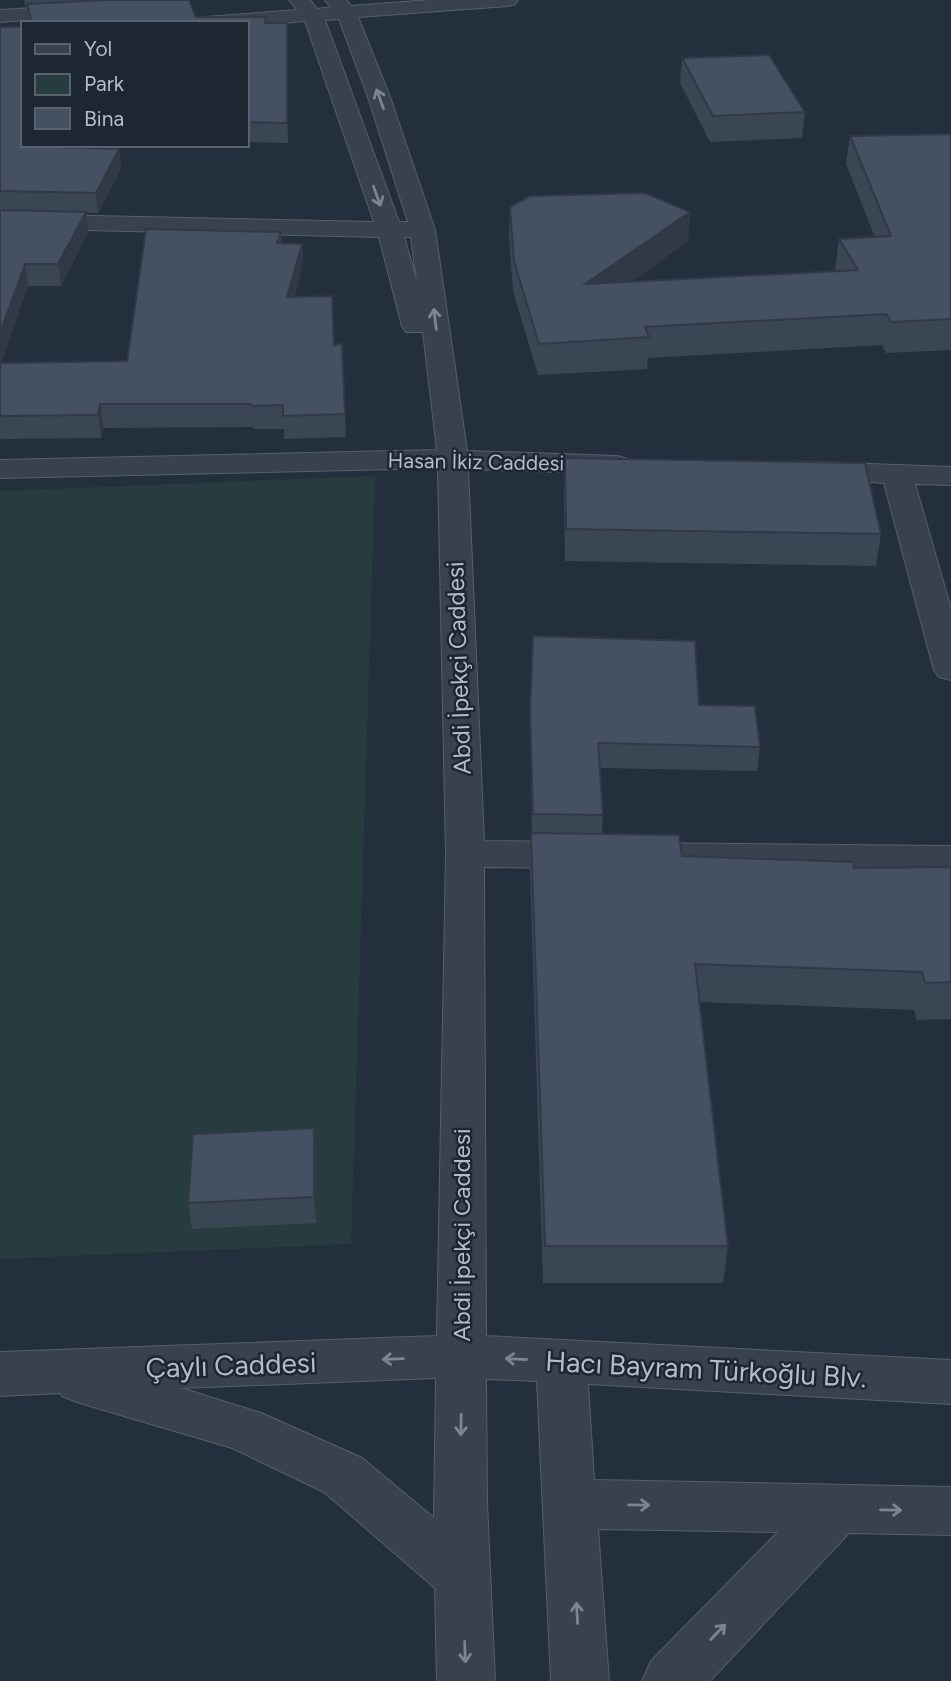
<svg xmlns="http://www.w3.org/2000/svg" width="951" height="1681" viewBox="0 0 951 1681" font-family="Figtree,sans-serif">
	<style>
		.green { fill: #263c3f }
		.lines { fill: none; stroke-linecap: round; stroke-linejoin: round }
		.minor-casing { stroke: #565f6c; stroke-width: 2 }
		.minor { fill: #38414e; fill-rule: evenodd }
		.wall { fill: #3b4654 }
		.shaded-wall { fill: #303945 }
		.building { fill: #455162; stroke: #303945; stroke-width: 2 }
		.oneway { stroke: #7c8592 }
		.labels { text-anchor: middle; stroke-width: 5; stroke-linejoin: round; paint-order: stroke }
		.far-street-label { font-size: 21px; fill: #b4bcc9; stroke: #1d2633 }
		.street-label { font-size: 24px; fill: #b4bcc9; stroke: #1d2633 }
		.near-street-label { font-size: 28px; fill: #b4bcc9; stroke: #1d2633 }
	</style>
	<rect width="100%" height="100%" fill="#242f3e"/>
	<!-- green -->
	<polygon class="green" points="375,476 351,1244 0,1259 0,491"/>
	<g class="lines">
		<defs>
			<g id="minor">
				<path d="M289,0h21l7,9 14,-2 -6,-7h21l5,6 79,-6h88l-3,4 -7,2 -150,11 32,80 45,133 32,221 150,5 11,3 4,6 -4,6 -11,3 -149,-5 16,372 97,1 14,4 5,9 -5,9 -14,4 -97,-1 2,469 465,24v44l-363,-20 6,96 357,7v48l-102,-2 -139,148h-68l9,-20 127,-129 -180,-3 11,152h-58l-14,-300 -51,-2 1,124 8,178h-58l-2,-93 -111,-96 -92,-44 -152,-45 -18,-7 -1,-3 -61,3v-44l437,-16 9,-482 -8,-386 -438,10v-18l437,-10 -14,-118h-17l-4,-6 -23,-89 -379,-9v-14l374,8 -69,-201 -58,5v-3h-51l10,-6 91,-7zM339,19l29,78 40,125h-9l-74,-202zM404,237h7l6,45zM436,1378l-2,140 -72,-60 -101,-45 -80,-25z"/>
				<polygon points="82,5 89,7 92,11 89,15 0,22 0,10"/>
				<polygon points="814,462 951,467 951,485 915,484 951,609 951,680 939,677 934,670 884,483 803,477 799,471 803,465"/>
				<polygon points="642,843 951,846 951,872 642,869 628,865 623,856 628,847"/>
			</g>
		</defs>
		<!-- minor casing -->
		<use href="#minor" class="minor-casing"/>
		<!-- minor -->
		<use href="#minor" class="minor"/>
	</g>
	<!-- wall -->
	<g class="wall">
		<polygon points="24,0 189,0 196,17 266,17 267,23 287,23 288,42 288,143 247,142 247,23 30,23 27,6 25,6"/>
		<polygon points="0,27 62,145 61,147 119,149 121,169 98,213 86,213 88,233 61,286 28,286 1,363 127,361 281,232 281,243 302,244 303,265 294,297 334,345 342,344 346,437 284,439 284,429 253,429 253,427 104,428 101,438 0,439"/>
		<polygon points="682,58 805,112 802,138 710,142 680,83"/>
		<polygon points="951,134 951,350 886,353 882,345 648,358 647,369 538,375 513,291 509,237 510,207 690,212 688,241 631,282 837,271 835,269 839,239 875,237 846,164 850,136"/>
		<polygon points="565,458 881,534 876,566 565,561 564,489"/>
		<polygon points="533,636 699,705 760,747 757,771 599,768 603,815 602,834 682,856 854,868 951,867 951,1019 917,1020 914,1010 699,1002 728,1246 723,1283 543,1283 530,871 531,835 532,834 530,735"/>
		<polygon points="316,1153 316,1223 192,1229 188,1203"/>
	</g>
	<!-- shaded-wall -->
	<g class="shaded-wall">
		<polygon points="287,23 288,42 288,143 287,123"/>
		<polygon points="119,149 121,169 98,213 96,193"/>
		<polygon points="86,212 88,233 61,286 58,264"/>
		<polygon points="690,212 688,241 584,315 585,284"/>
		<polygon points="302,244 303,265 288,319 287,297"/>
		<polygon points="25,264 28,286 0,367 0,333"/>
		<polygon points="100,404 104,428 101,438 98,415"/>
		<polygon points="314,1128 316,1153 316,1223 314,1197"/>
	</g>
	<!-- building -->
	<g class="building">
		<polygon points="104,0 189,0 196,17 266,17 265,23 287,23 287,123 247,122 247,23 32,23 27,4"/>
		<polygon points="0,27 23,27 23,145 54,145 54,147 119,149 96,193 0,191"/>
		<polygon points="769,55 805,112 713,116 682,58"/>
		<polygon points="951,134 951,319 891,322 886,314 645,327 649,337 539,344 514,261 510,207 530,196 645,193 690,212 585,284 858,270 839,239 891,236 850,136"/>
		<polygon points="0,210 86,212 58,264 25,264 0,333"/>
		<polygon points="146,229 281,232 277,243 302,244 287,297 332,296 334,345 342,344 345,414 283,416 283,405 251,406 251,404 100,404 98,415 0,416 0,363 127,361"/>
		<polygon points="565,458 865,463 881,534 566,529"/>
		<polygon points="533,636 695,641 699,705 755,706 760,747 598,743 603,815 533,814 530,711"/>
		<polygon points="534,833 679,835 682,856 853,862 854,868 951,867 951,982 925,983 922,972 695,964 728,1246 545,1246 531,835"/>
		<polygon points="314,1128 314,1197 188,1203 193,1134"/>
	</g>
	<!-- one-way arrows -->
	<defs><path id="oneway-shaft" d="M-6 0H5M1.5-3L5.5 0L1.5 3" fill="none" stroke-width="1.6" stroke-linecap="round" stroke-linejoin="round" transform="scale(1.75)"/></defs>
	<g class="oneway">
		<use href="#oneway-shaft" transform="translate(380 99) rotate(-110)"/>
		<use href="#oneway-shaft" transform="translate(377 196) rotate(70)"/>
		<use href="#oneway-shaft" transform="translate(435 319) rotate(-97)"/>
		<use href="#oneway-shaft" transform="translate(393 1359) rotate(178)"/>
		<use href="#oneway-shaft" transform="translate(516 1359) rotate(-177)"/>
		<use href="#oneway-shaft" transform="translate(461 1425) rotate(91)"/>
		<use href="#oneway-shaft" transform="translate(639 1505) rotate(1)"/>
		<use href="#oneway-shaft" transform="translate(891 1510) rotate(1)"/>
		<use href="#oneway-shaft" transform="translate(577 1613) rotate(-93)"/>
		<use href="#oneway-shaft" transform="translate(718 1632) rotate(-46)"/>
		<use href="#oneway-shaft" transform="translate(465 1652) rotate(88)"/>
	</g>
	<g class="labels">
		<!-- far-street labels -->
		<g class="far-street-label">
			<text transform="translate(476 462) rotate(1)" y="7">Hasan İkiz Caddesi</text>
		</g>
		<!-- street labels -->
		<g class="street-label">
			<text transform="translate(459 668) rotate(-92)" y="8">Abdi İpekçi Caddesi</text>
			<text transform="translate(462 1235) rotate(-90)" y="8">Abdi İpekçi Caddesi</text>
		</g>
		<!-- near-street labels -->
		<g class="near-street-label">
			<text transform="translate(231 1365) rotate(-2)" y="10">Çaylı Caddesi</text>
			<text transform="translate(706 1369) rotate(3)" y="10">Hacı Bayram Türkoğlu Blv.</text>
		</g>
	</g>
	<!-- legend -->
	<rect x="21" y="21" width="228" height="126" fill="#1d2633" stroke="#59626f" stroke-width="2"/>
	<rect x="35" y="44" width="35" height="10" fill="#38414e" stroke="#59626f" stroke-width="2"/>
	<text x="84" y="56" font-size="21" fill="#b4bcc9">Yol</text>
	<rect x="35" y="74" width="35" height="21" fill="#263c3f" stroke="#59626f" stroke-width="2"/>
	<text x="84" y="91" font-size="21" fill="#b4bcc9">Park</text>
	<rect x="35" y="108" width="35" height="21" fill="#455162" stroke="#59626f" stroke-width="2"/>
	<text x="84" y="126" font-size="21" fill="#b4bcc9">Bina</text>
</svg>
